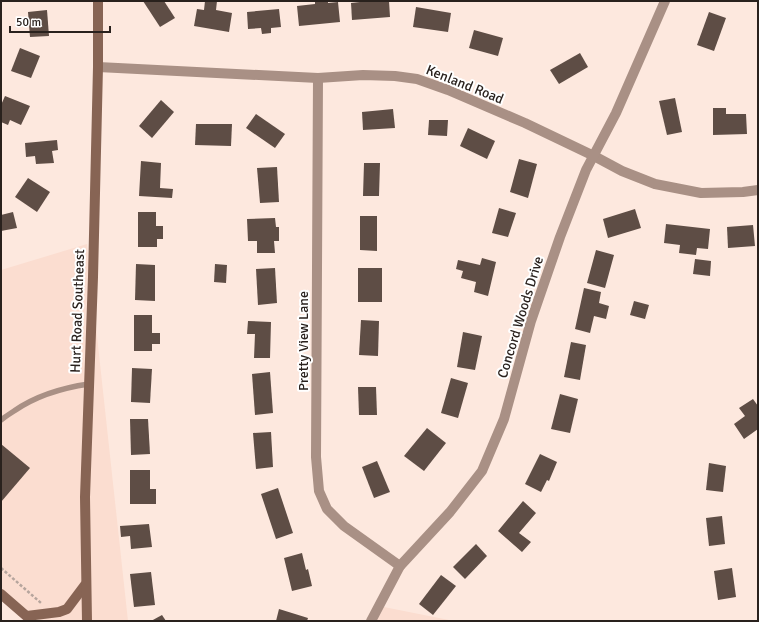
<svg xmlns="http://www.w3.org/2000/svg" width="759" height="622" viewBox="0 0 759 622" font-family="Signika,sans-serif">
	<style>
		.built { fill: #fbddd0 }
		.building { fill: #5e4d45 }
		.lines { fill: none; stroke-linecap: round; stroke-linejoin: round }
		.path { stroke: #b6a59d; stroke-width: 2.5; stroke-dasharray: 3 2; stroke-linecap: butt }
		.lane { stroke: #a99085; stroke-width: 5.5 }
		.street { stroke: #a99085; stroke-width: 10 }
		.secondary { stroke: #876454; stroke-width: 10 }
		.labels { text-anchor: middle; stroke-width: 4; stroke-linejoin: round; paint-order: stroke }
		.street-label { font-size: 14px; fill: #29211d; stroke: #fff }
	</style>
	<rect width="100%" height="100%" fill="#fde8de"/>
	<!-- built -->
	<g class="built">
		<polygon points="87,244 128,621 41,621 1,589 1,270"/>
		<polygon points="379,606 454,621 370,621"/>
	</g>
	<!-- building -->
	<g class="building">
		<polygon points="143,1 164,1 175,18 160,27"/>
		<polygon points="205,1 217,1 216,10 232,13 229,32 194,26 197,9 204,10"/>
		<polygon points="315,1 328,1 328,3 338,2 340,22 299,26 297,6 315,4"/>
		<polygon points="369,1 389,1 390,17 352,20 351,3"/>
		<polygon points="416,7 451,13 448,32 413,27"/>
		<polygon points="279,9 281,27 271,28 271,33 262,34 261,28 248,29 247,12"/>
		<polygon points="47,10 49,36 30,37 28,12"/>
		<polygon points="709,12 726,18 714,51 697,45"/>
		<polygon points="474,30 503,38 498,56 469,48"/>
		<polygon points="20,48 40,56 31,78 11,71"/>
		<polygon points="580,53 588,67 559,84 550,70"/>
		<polygon points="5,96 30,106 21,125 10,120 8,125 1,122 1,105"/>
		<polygon points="675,98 682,132 667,135 659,101"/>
		<polygon points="161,100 174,112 152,138 139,126"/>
		<polygon points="713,108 726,108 726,114 746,114 747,134 713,135"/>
		<polygon points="393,109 395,128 363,130 362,112"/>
		<polygon points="256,114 285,134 275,148 246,128"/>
		<polygon points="429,120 448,120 447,136 428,135"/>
		<polygon points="196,124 232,124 231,146 195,145"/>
		<polygon points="468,128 495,141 487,159 460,146"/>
		<polygon points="57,140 58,150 52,151 54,163 36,164 35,156 26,157 25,143"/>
		<polygon points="519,159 537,164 528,198 510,192"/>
		<polygon points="141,161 161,163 160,188 173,189 172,198 139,196"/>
		<polygon points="364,163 380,163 379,196 363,196"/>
		<polygon points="277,167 279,202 260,203 257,168"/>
		<polygon points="28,178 50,192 37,212 15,197"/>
		<polygon points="499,208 516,213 508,237 492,233"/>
		<polygon points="635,209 641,228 608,238 603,219"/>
		<polygon points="13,212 17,228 1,231 1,215"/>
		<polygon points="138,212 156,212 156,226 163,226 163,239 157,239 157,247 138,247"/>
		<polygon points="360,216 377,216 377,251 360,250"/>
		<polygon points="275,218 276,227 279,227 279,241 274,241 275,253 257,253 257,241 248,241 247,219"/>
		<polygon points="666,224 710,229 708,249 697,248 696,255 679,253 680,245 664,243"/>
		<polygon points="753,225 755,246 728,248 727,227"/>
		<polygon points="596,250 614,255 605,288 587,283"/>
		<polygon points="482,258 496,262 488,296 474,292 476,282 461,278 463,271 456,269 458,260 480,265"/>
		<polygon points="695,259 711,261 710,276 693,274"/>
		<polygon points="136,264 155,265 155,301 135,300"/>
		<polygon points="215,264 227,265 226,283 214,282"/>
		<polygon points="275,268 277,303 258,305 256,269"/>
		<rect x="358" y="268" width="24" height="34"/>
		<polygon points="584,288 601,292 599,303 609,306 606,319 594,316 590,333 575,329"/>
		<polygon points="634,301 649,305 645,319 630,315"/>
		<polygon points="134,315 152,315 152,333 160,333 160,344 152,344 152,351 134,351"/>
		<polygon points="361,320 379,321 378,356 359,355"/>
		<polygon points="248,321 271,322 270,358 254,358 255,334 247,334"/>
		<polygon points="463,332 482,336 475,370 457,367"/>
		<polygon points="571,342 586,345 580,380 564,377"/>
		<polygon points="132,368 152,369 150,403 131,402"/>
		<polygon points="270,372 273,413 255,415 252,374"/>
		<polygon points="451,378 468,383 458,418 441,413"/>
		<polygon points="358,387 376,387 377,415 359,415"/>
		<polygon points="560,394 578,399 570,433 551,429"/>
		<polygon points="753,399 758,406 758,429 744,439 734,424 745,416 739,408"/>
		<polygon points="130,419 148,419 150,454 131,455"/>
		<polygon points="427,428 446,443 424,471 404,456"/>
		<polygon points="271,432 273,467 256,469 253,433"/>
		<polygon points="1,444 30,468 1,502"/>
		<polygon points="540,454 557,462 549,481 547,480 541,492 525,484"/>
		<polygon points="377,461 390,492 374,498 362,467"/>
		<polygon points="709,463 726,466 723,492 706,490"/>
		<polygon points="130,470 150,470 150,489 156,489 156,504 130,504"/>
		<polygon points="278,488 293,533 276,539 261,494"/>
		<polygon points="523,501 536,513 519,533 531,542 522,552 498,531"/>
		<polygon points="722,516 725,544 709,546 706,518"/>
		<polygon points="149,524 152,547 131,549 130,536 121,537 120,526"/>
		<polygon points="476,544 487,556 465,579 453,567"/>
		<polygon points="302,553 306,570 308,569 312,586 292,591 284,558"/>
		<polygon points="732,568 736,597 718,600 714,571"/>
		<polygon points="151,572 155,605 134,607 130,574"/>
		<polygon points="441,575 456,586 433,615 419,604"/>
		<polygon points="279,609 308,618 307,621 276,621"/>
		<polygon points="162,615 166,621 151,621"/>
	</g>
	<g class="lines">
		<!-- path -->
		<polyline class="path" points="1,568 41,603"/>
		<!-- lane -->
		<path class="lane" d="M1,420c4,-3 8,-6 13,-9 23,-16 47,-23 75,-27"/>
		<!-- street -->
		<g class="street">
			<polyline points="98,67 318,78 363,75 395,76 417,79 448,90 525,123 594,156 622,171 655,184 701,193 743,192 758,190"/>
			<polyline points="318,78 316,457 319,491 327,509 344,526 400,566"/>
			<polyline points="371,621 400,566 450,512 482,471 504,419 531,321 560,237 586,170 616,113 665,1"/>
		</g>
		<!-- secondary -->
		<g class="secondary">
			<polyline points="1,594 31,620"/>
			<polyline points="27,616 59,612 67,609 85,585"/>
			<polyline points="87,621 85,497 93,277 98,67 98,1"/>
		</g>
	</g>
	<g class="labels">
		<!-- street labels -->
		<g class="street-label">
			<text transform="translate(465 84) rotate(22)" y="5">Kenland Road</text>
			<text transform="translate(77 311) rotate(-88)" y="5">Hurt Road Southeast</text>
			<text transform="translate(520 317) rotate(-73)" y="5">Concord Woods Drive</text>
			<text transform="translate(303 341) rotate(-90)" y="5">Pretty View Lane</text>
		</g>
	</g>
	<!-- border -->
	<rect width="759" height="622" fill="none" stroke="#29211d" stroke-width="4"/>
	<!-- scale -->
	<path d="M10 26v6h100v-6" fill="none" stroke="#29211d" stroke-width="2"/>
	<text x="16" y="26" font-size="12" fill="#29211d" stroke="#ffffff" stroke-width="3" paint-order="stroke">50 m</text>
</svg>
